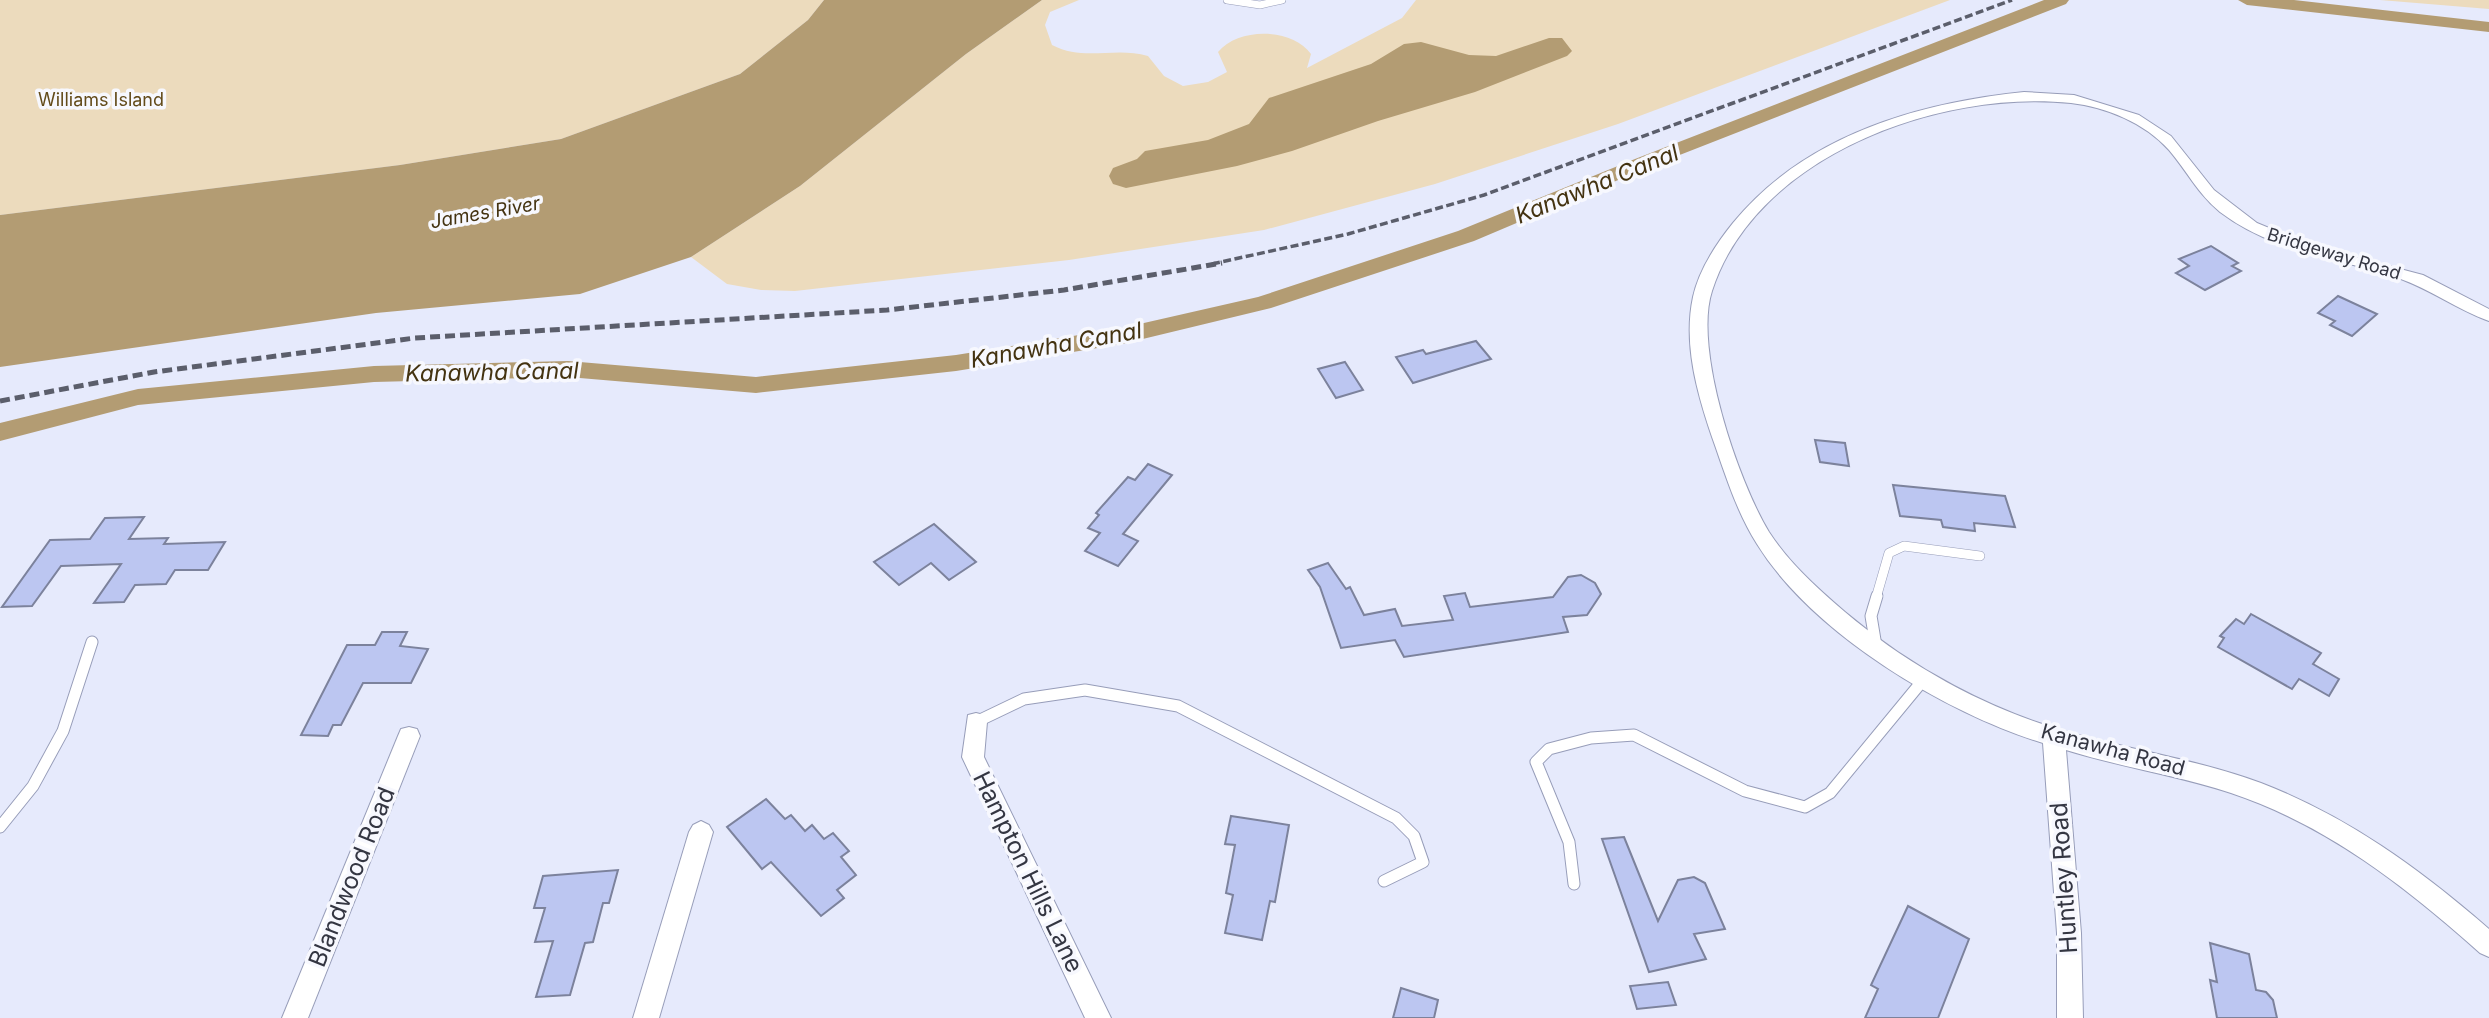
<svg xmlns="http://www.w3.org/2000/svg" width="2489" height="1018" viewBox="0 0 2489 1018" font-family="Inter,sans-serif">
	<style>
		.green { fill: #ecdbbd }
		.water { fill: #b39c73 }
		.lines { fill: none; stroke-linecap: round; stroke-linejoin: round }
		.canal { fill: #b39c73; fill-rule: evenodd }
		.building { fill: #bcc6f1; stroke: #7c829c; stroke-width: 2 }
		.service-far2-casing { stroke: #979db9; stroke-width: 8 }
		.service-far1-casing { stroke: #979db9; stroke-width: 10 }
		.service-casing { stroke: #979db9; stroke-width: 13 }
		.minor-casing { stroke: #979db9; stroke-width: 2 }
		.service-far2 { stroke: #fff; stroke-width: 7 }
		.service-far1 { stroke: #fff; stroke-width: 9 }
		.service { stroke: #fff; stroke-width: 11 }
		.minor { fill: #fff; fill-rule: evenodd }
		.rail-far1 { stroke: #5b5e6b; stroke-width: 3.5; stroke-dasharray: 8 3.5; stroke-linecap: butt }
		.rail { stroke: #5b5e6b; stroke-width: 5; stroke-dasharray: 10 5; stroke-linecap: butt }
		.labels { text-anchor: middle; stroke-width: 7; stroke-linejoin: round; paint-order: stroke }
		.far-park-label { font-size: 18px; fill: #634b1a; stroke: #f7f8fe }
		.far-street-label { font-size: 18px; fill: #343642; stroke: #f7f8fe }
		.far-water-label { font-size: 19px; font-style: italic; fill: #431; stroke: #f7f8fe }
		.street-label { font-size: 21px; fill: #343642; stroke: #f7f8fe }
		.water-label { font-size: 23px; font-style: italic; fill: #431; stroke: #f7f8fe }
		.near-street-label { font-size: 24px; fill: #343642; stroke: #f7f8fe }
	</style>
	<rect width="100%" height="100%" fill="#e6eafc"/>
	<!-- green -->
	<g class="green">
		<polygon points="0,0 824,0 808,20 740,74 561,139 400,165 0,215"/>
		<path d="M1042,0h37l-29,12 -5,13 7,20c33,17 62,1 96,11l16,20 19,10 25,-4 19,-10 -9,-20c21,-25 74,-24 93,2l-4,14 95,-50 14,-18h534l-332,124 -183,60 -171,46 -195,30 -274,31 -34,-1 -34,-6 -36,-27 109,-71 166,-132z"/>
		<polygon points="2380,0 2489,0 2489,9"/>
	</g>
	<!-- water -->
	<g class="water">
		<polygon points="824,0 1042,0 966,54 800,186 691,257 580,294 376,313 0,367 0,215 400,165 561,139 740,74 808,20"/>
		<polygon points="1549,38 1562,38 1572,51 1567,56 1475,92 1378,121 1292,151 1237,166 1126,188 1113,184 1109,176 1113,168 1137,159 1145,151 1208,140 1249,124 1269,98 1371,64 1404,44 1421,42 1469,55 1496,56"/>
	</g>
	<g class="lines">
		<!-- canal -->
		<g class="canal">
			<polygon points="2044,0 2069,0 2066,4 1649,167 1474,241 1271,308 1122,344 956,371 756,393 568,377 374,382 138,405 0,441 0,423 138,389 374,366 568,361 756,377 956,355 1122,328 1258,297 1458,231 1635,159"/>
			<polygon points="2238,0 2294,0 2489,22 2489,32 2247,5"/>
		</g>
	</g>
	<!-- building -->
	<g class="building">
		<polygon points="2211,246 2238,263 2232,266 2241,271 2205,290 2176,273 2189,266 2179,259"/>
		<polygon points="2338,296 2377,314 2352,336 2330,325 2335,321 2318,313"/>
		<polygon points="1476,341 1491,359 1413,383 1396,357 1423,350 1426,354"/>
		<polygon points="1345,362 1363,390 1336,398 1318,369"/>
		<polygon points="1815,440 1845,443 1849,466 1820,462"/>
		<polygon points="1148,464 1172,475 1123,534 1138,541 1118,566 1085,551 1100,533 1088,528 1099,515 1096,513 1128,477 1135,480"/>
		<polygon points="1893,485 2005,496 2015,527 1974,523 1975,531 1943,527 1941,520 1900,516"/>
		<polygon points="144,517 129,539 168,538 164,544 225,542 208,570 175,570 166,584 135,585 124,602 94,603 121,564 61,566 32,606 2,607 50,540 90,539 105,518"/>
		<polygon points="934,524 976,562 949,580 931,563 899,585 874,562"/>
		<polygon points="1328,563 1346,589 1350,587 1364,615 1395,609 1402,626 1453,620 1444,596 1465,593 1470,607 1553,597 1568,577 1581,575 1595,583 1601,594 1587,615 1563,617 1568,632 1404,657 1395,640 1341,648 1320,587 1308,570"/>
		<polygon points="2251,614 2321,653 2313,664 2339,679 2329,696 2299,679 2292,689 2218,647 2224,638 2220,636 2236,619 2244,624"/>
		<polygon points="382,632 407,632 400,646 428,649 411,683 363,683 341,725 333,725 328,736 301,735 347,645 375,645"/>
		<polygon points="766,799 785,819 791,815 805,831 812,825 824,839 833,833 849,851 841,857 856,875 837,890 844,898 821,916 771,862 762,869 727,827"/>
		<polygon points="1231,816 1289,825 1275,902 1270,901 1262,940 1225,933 1233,895 1226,893 1235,845 1225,844"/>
		<polygon points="1624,837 1658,921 1678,880 1694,877 1705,883 1725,929 1694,934 1706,959 1649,972 1602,839"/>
		<polygon points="618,870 609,903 603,903 593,942 585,943 570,995 536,997 553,941 535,942 545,908 534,908 543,876"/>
		<polygon points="1908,906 1969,939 1938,1018 1865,1018 1878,989 1871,985"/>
		<polygon points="2210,943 2249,954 2256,990 2266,992 2273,1000 2277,1018 2217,1018 2210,980 2217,982"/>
		<polygon points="1668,982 1676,1005 1637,1009 1630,986"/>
		<polygon points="1401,988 1438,1000 1434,1018 1393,1018"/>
	</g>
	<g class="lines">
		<defs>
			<polyline id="service-far2" points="1227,0 1260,5 1282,0"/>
			<polyline id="service-far1" points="1876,598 1889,553 1904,546 1980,556"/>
			<g id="service">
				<polyline points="1876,646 1871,616 1877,596"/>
				<polyline points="976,722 1024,699 1085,690 1178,706 1396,818 1414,836 1423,862 1384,881"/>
				<polyline points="0,827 33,786 63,731 92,642"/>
				<polyline points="1574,884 1569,842 1536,762 1549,749 1591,738 1634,735 1745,791 1805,807 1830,793 1924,679"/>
			</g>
			<g id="minor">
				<path d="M2024,92l50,3 65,20 32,21 43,54 43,33 56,23 110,29 66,34v12c-31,-11 -59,-32 -91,-43 -62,-21 -124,-25 -178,-66 -22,-18 -33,-41 -51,-62 -24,-27 -63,-43 -98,-47 -131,-14 -316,53 -359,188 -19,58 26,190 57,241 20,31 49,57 76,80 66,56 147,100 230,122 62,17 126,27 186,49 86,33 159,86 228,146v28l-9,-4c-74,-66 -153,-128 -249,-160 -54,-18 -111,-26 -165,-43l15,183 2,85h-26v-85l-14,-190c-98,-30 -231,-110 -286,-199 -21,-33 -32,-71 -45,-107 -15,-44 -29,-93 -19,-140 6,-27 23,-53 40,-74 71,-87 183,-120 291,-131z"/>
				<polygon points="976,713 984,715 987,722 984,757 1111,1018 1085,1018 962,757 968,715"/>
				<polygon points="409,727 417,729 420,736 308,1018 282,1018 398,736 401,729"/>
				<polygon points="701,821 709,825 713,832 659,1018 633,1018 689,832 693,825"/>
			</g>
		</defs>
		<!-- service-far2 casing -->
		<use href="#service-far2" class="service-far2-casing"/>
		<!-- service-far1 casing -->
		<use href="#service-far1" class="service-far1-casing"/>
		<!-- service casing -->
		<use href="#service" class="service-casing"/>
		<!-- minor casing -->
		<use href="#minor" class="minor-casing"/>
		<!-- service-far2 -->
		<use href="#service-far2" class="service-far2"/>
		<!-- service-far1 -->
		<use href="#service-far1" class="service-far1"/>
		<!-- service -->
		<use href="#service" class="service"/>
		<!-- minor -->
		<use href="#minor" class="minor"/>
		<!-- rail-far1 -->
		<polyline class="rail-far1" points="1212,264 1348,234 1484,195 2012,0"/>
		<!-- rail -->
		<polyline class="rail" points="0,401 154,372 415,338 887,310 1064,290 1222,263"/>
	</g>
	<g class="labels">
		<!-- far-park labels -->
		<g class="far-park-label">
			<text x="101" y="106">Williams Island</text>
		</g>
		<!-- far-street labels -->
		<g class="far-street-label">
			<text transform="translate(2334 254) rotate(17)" y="6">Bridgeway Road</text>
		</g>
		<!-- far-water labels -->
		<g class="far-water-label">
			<text transform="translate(485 212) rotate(-10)" y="7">James River</text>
		</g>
		<!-- street labels -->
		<g class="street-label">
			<text transform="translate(2113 750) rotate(15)" y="7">Kanawha Road</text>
		</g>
		<!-- water labels -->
		<g class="water-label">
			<text transform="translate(1597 184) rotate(-22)" y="8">Kanawha Canal</text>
			<text transform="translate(1056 345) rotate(-10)" y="8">Kanawha Canal</text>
			<text transform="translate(492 372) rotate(-1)" y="8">Kanawha Canal</text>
		</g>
		<!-- near-street labels -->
		<g class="near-street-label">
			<text transform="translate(1028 872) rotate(64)" y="8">Hampton Hills Lane</text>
			<text transform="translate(352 877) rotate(-68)" y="8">Blandwood Road</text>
			<text transform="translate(2064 878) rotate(-94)" y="8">Huntley Road</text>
		</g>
	</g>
</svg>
